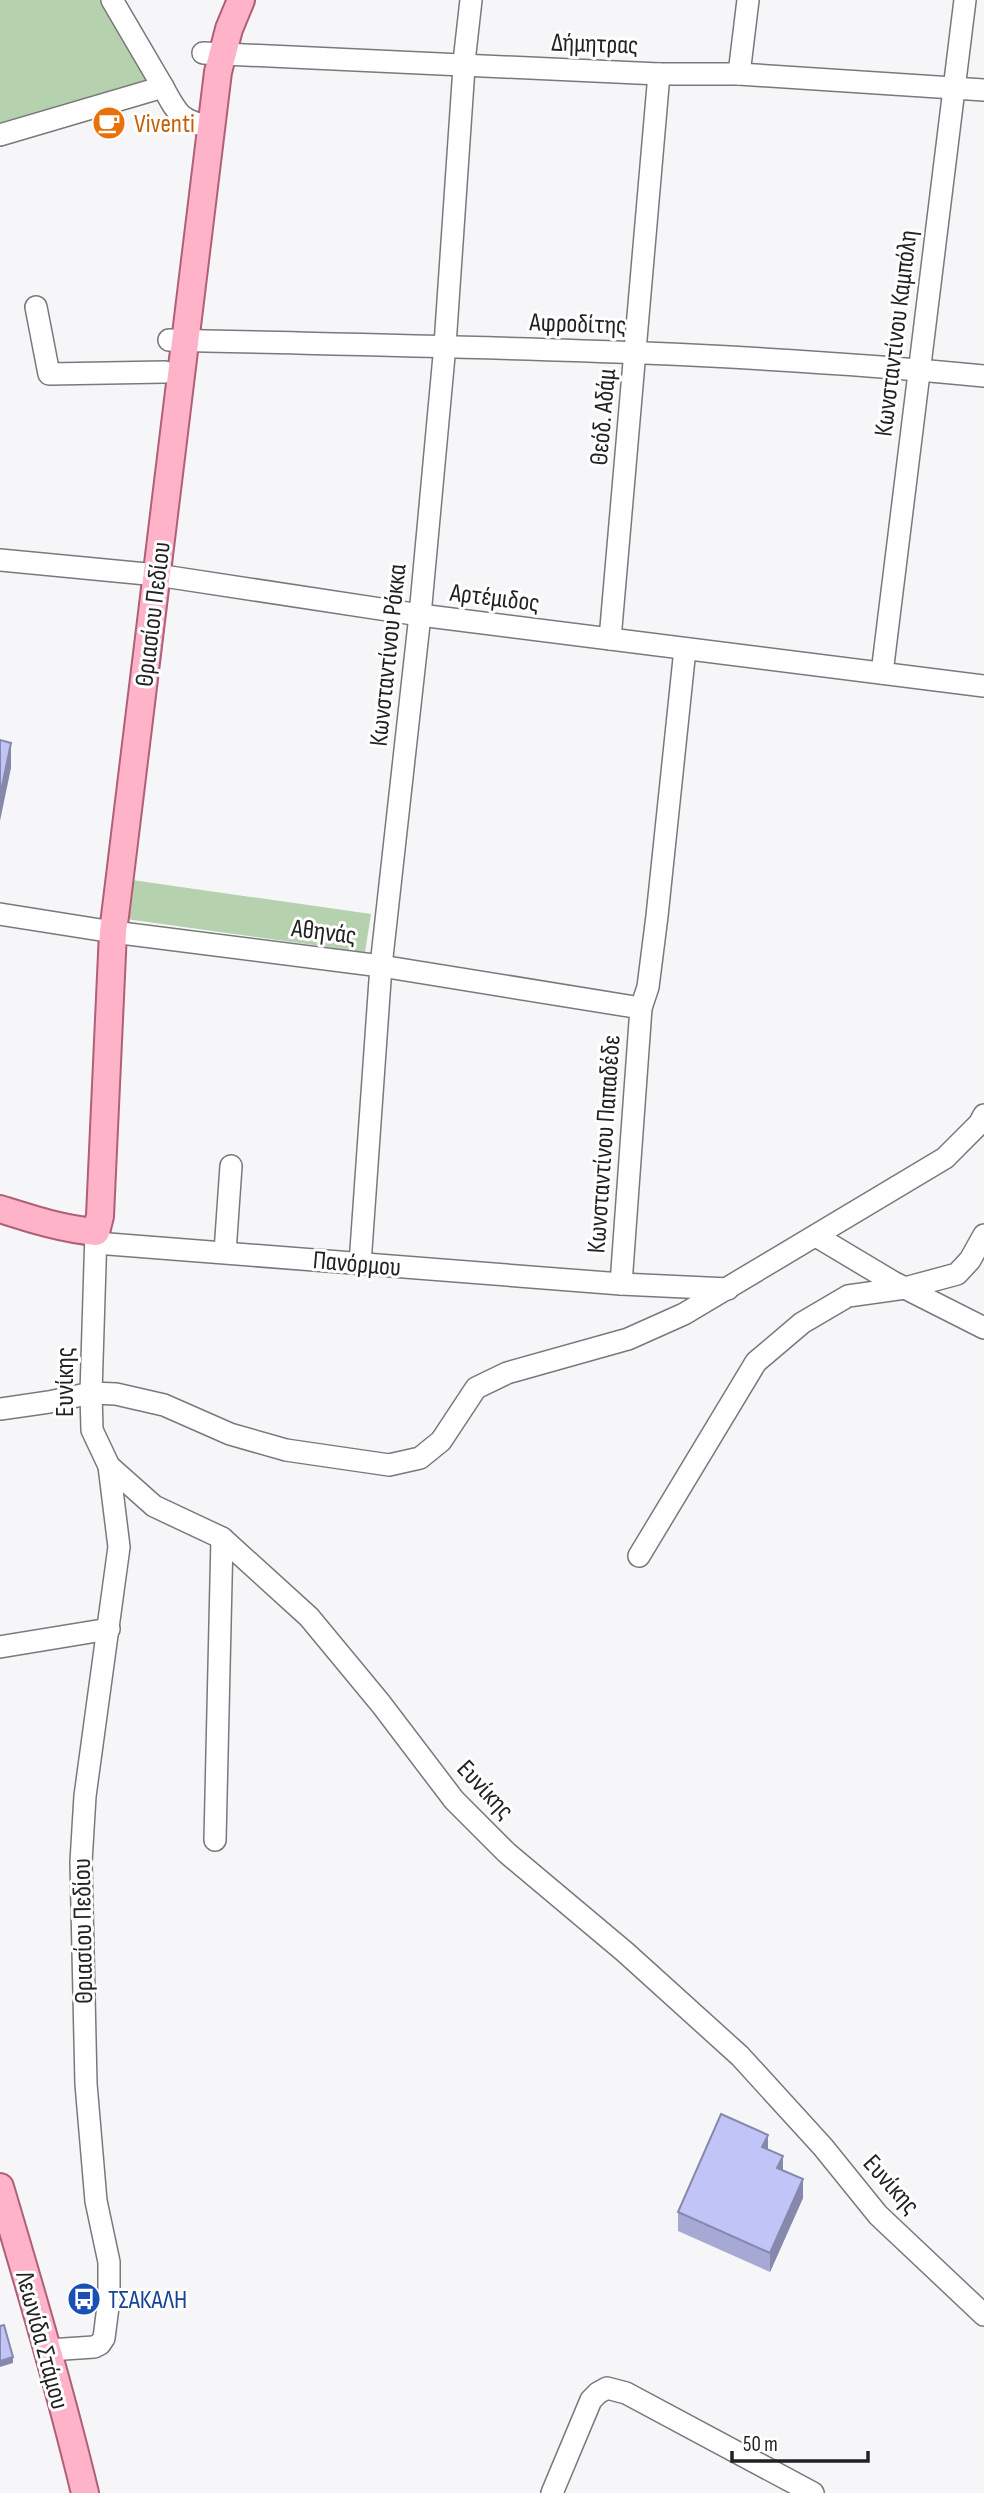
<svg xmlns="http://www.w3.org/2000/svg" width="984" height="2493" viewBox="0 0 984 2493" font-family="'Sofia Sans Condensed',sans-serif">
	<style>
		.green { fill: #b5d1ae }
		.lines { fill: none; stroke-linecap: round; stroke-linejoin: round }
		.minor-casing { stroke: #79797c; stroke-width: 24 }
		.major-casing { stroke: #b05f76; stroke-width: 30 }
		.minor { stroke: #fff; stroke-width: 21 }
		.major { stroke: #feb3c8; stroke-width: 26 }
		.wall { fill: #a5a9d4 }
		.shaded-wall { fill: #8689ac }
		.building { fill: #c0c4f6; stroke: #8689ac; stroke-width: 2 }
		.labels { text-anchor: middle; stroke-width: 6; stroke-linejoin: round; paint-order: stroke }
		.street-label { font-size: 26px; fill: #222223; stroke: #fff }
		.food-label { font-size: 26px; fill: #c56008; stroke: #fff; text-anchor: start }
		.transit-label { font-size: 26px; fill: #164399; stroke: #fff; text-anchor: start }
	</style>
	<rect width="100%" height="100%" fill="#f6f6f9"/>
	<!-- green -->
	<g class="green">
		<polygon points="0,0 116,0 166,79 0,126"/>
		<polygon points="132,880 371,914 365,952 126,919"/>
	</g>
	<g class="lines">
		<defs>
			<g id="minor">
				<polyline points="112,0 163,87"/>
				<polyline points="203,53 659,74 739,74 984,90"/>
				<polyline points="739,74 748,0"/>
				<path d="M0,135l163,-48c14,26 18,36 49,39"/>
				<polyline points="36,307 49,374 165,372"/>
				<path d="M169,340c272,7 544,9 815,36"/>
				<polyline points="0,560 157,575 420,615 984,686"/>
				<polyline points="610,639 659,74"/>
				<polyline points="882,673 965,0"/>
				<polyline points="0,914 113,932 381,966 641,1008"/>
				<polyline points="96,1232 91,1393 92,1430 109,1466 154,1506 222,1538 309,1617 381,1704 454,1800 507,1853 625,1952 740,2056 823,2147 878,2215 984,2315"/>
				<polyline points="816,1236 893,1282 984,1328"/>
				<polyline points="96,1243 621,1284 728,1289"/>
				<polyline points="225,1252 231,1166"/>
				<polyline points="360,1264 381,966 420,615 445,345 465,53 471,0"/>
				<polyline points="621,1284 641,1008 648,987 657,916 685,649"/>
				<polyline points="0,1409 49,1402 91,1393 116,1394 164,1405 230,1434 286,1450 389,1465 420,1458 441,1441 476,1388 507,1373 628,1339 684,1314 945,1158 979,1124 984,1115"/>
				<polyline points="639,1556 756,1362 802,1323 848,1296 905,1288 957,1274 970,1260 984,1235"/>
				<polyline points="0,1647 109,1629"/>
				<polyline points="215,1840 222,1538"/>
				<polyline points="49,2350 94,2347 100,2344 104,2338 109,2299 109,2262 96,2201 86,2084 81,1862 85,1796 119,1547 109,1466"/>
				<polyline points="552,2493 591,2400 598,2393 607,2388 626,2393 813,2493"/>
			</g>
			<g id="major">
				<path d="M0,1209c32,10 62,20 96,23l4,-16 13,-284 4,-32 101,-828 11,-43 12,-29"/>
				<path d="M0,2187c30,101 60,203 85,306"/>
			</g>
		</defs>
		<!-- minor casing -->
		<use href="#minor" class="minor-casing"/>
		<!-- major casing -->
		<use href="#major" class="major-casing"/>
		<!-- minor -->
		<use href="#minor" class="minor"/>
		<!-- major -->
		<use href="#major" class="major"/>
	</g>
	<!-- wall -->
	<polygon class="wall" points="768,2149 803,2198 770,2272 678,2231 678,2212"/>
	<!-- shaded-wall -->
	<g class="shaded-wall">
		<polygon points="11,743 11,768 0,821 0,796"/>
		<polygon points="768,2135 768,2154 762,2147"/>
		<polygon points="783,2156 783,2175 777,2168"/>
		<polygon points="803,2179 803,2198 770,2272 770,2253"/>
		<polygon points="13,2357 13,2363 0,2367 0,2361"/>
	</g>
	<!-- building -->
	<g class="building">
		<polygon points="0,740 11,743 0,796"/>
		<polygon points="721,2114 768,2135 762,2147 783,2156 777,2168 803,2179 770,2253 678,2212"/>
		<polygon points="4,2325 13,2357 0,2361 0,2326"/>
	</g>
	<!-- icons -->
	<defs>
		<symbol id="cafe-disc" viewBox="-11 -11 22 22"><circle r="9.5" fill="#e8710a" stroke="#fff"/><path d="M-5.5-4.5H6V0H3Q3 3.5 0 3.5H-2.5Q-5.5 3.5-5.5 0ZM3-3.2v2h1.7v-2ZM-6 4.5H4V6H-6Z" fill="#fff"/></symbol>
		<symbol id="bus-disc" viewBox="-11 -11 22 22"><circle r="9.5" fill="#1a4fb4" stroke="#fff"/><path d="M-5-6H5V4H4V6H2V4H-2V6H-4V4H-5ZM-3.5-4V0h7V-4ZM-3.5 1.2v1.5H-2V1.2ZM2 1.2v1.5H3.5V1.2Z" fill="#fff"/></symbol>
	</defs>
	<g fill-rule="evenodd">
		<use href="#cafe-disc" x="90" y="104" width="38" height="38"/>
		<use href="#bus-disc" x="65" y="2280" width="38" height="38"/>
	</g>
	<g class="labels">
		<!-- street labels -->
		<g class="street-label">
			<text transform="translate(595 43) rotate(2)" y="9">Δήμητρας</text>
			<text transform="translate(578 323) rotate(2)" y="9">Αφροδίτης</text>
			<text transform="translate(895 333) rotate(-83)" y="9">Κωνσταντίνου Καμπόλη</text>
			<text transform="translate(602 417) rotate(-85)" y="9">Θεόδ. Αδάμ</text>
			<text transform="translate(495 597) rotate(7)" y="9">Αρτέμιδος</text>
			<text transform="translate(152 614) rotate(-83)" y="9">Θριασίου Πεδίου</text>
			<text transform="translate(387 655) rotate(-84)" y="9">Κωνσταντίνου Ρόκκα</text>
			<text transform="translate(324 931) rotate(7)" y="9">Αθηνάς</text>
			<text transform="translate(603 1144) rotate(-86)" y="9">Κωνσταντίνου Παπαδέδε</text>
			<text transform="translate(357 1263) rotate(5)" y="9">Πανόρμου</text>
			<text transform="translate(64 1382) rotate(-90)" y="9">Ευνίκης</text>
			<text transform="translate(486 1789) rotate(47)" y="9">Ευνίκης</text>
			<text transform="translate(82 1931) rotate(-91)" y="9">Θριασίου Πεδίου</text>
			<text transform="translate(892 2184) rotate(48)" y="9">Ευνίκης</text>
			<text transform="translate(43 2340) rotate(75)" y="9">Λεωνίδα Στάμου</text>
		</g>
		<!-- food labels -->
		<g class="food-label">
			<text x="134" y="132">Viventi</text>
		</g>
		<!-- transit labels -->
		<g class="transit-label">
			<text x="108" y="2308">ΤΣΑΚΑΛΗ</text>
		</g>
	</g>
	<!-- scale -->
	<path d="M732 2451v10h136v-10" fill="none" stroke="#222223" stroke-width="3.5"/>
	<text x="743" y="2451" font-size="21" fill="#222223" stroke="#ffffff" stroke-width="5" paint-order="stroke">50 m</text>
</svg>
